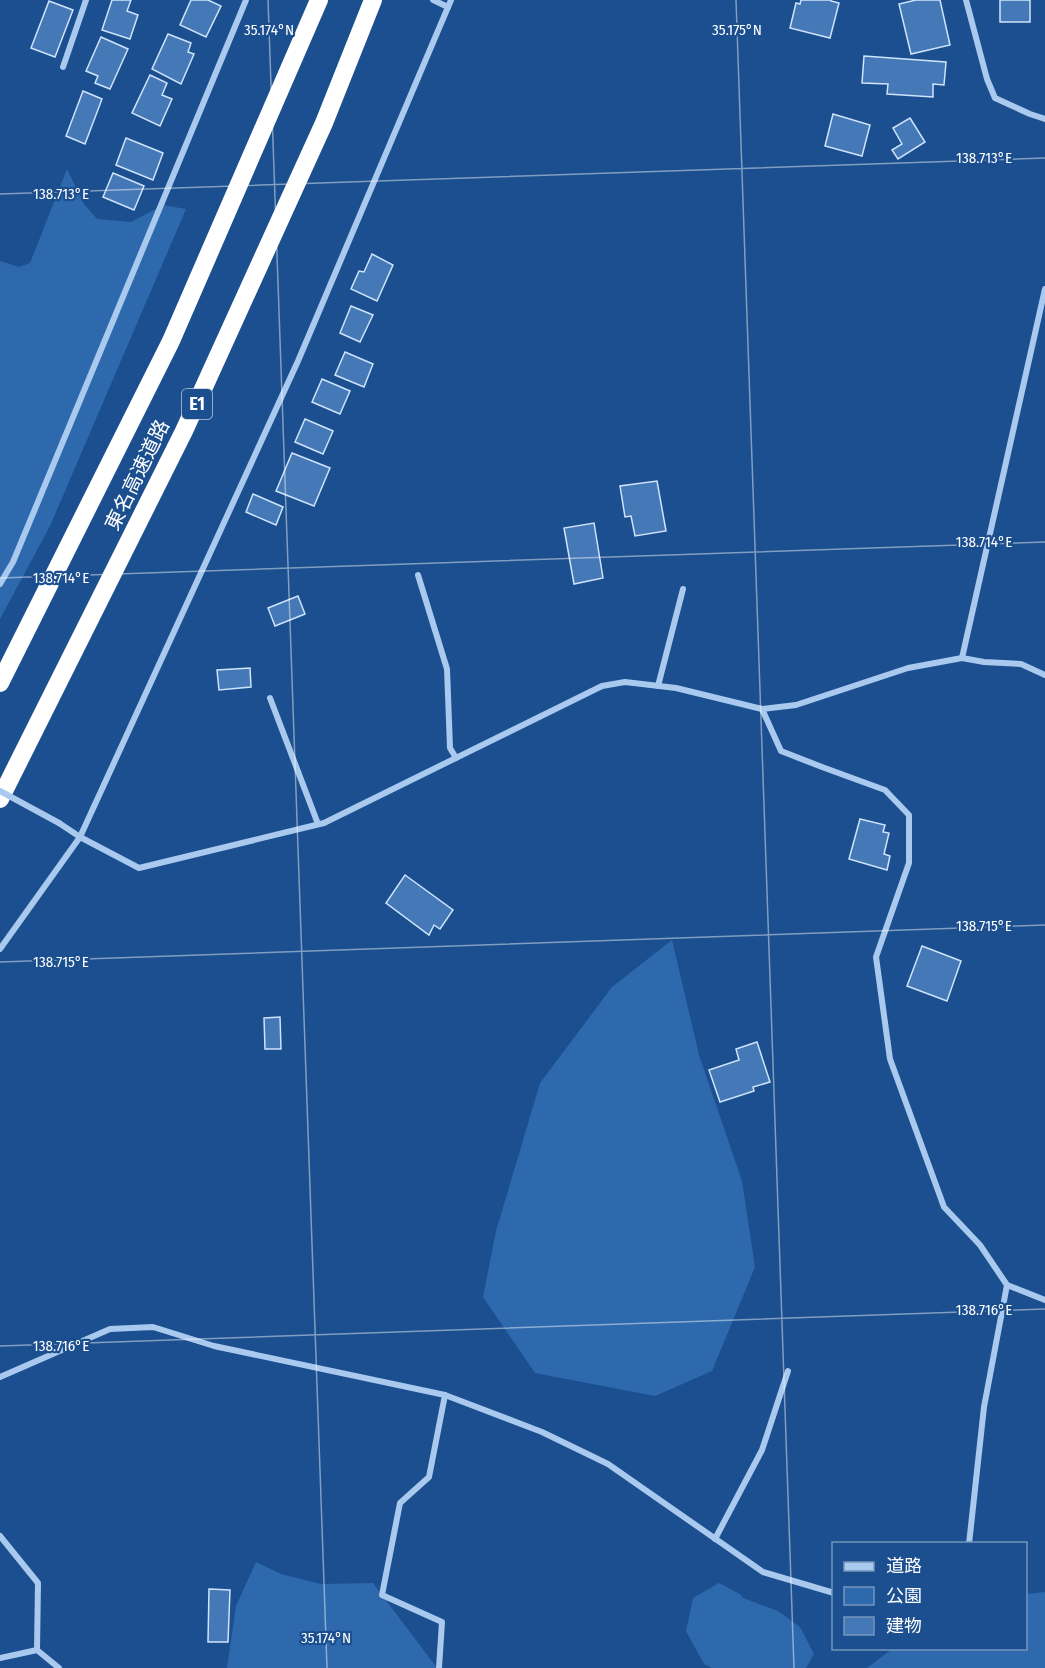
<svg xmlns="http://www.w3.org/2000/svg" width="1045" height="1668" viewBox="0 0 1045 1668" font-family="'Fira Sans Condensed','Noto Sans JP',sans-serif">
	<style>
		.green { fill: #2e69ad }
		.building { fill: #4478b7; stroke: #cfe3fa; stroke-width: 1.5 }
		.lines { fill: none; stroke-linecap: round; stroke-linejoin: round }
		.minor { stroke: #a9c9ee; stroke-width: 6 }
		.motorway { stroke: #fff; stroke-width: 18 }
		.minor-bridge { stroke: #a9c9ee; stroke-width: 6 }
		.ticks { fill: none; stroke: #fff; stroke-width: 1.5; stroke-opacity: 0.45 }
		.labels { text-anchor: middle; stroke-width: 4.5; stroke-linejoin: round; paint-order: stroke }
		.shield { fill: #1b4f8f; stroke: #bbcadd; stroke-width: 1.5 }
		.shield-label { font-size: 18px; font-weight: bold; fill: #fff }
		.street-label { font-size: 20px; fill: #fff; stroke: #1b4f8f }
		.ticks-label { font-size: 15px; text-anchor: middle; fill: #fff; stroke: #1b4f8f; stroke-width: 4.5; stroke-linejoin: round; paint-order: stroke }
	</style>
	<rect width="100%" height="100%" fill="#1b4f8f"/>
	<!-- green -->
	<g class="green">
		<polygon points="67,169 84,204 97,219 131,222 163,205 186,209 50,526 0,619 0,261 19,267 30,263"/>
		<polygon points="672,940 699,1055 742,1181 755,1267 712,1371 655,1396 535,1373 483,1297 496,1231 540,1083 612,987"/>
		<polygon points="256,1562 281,1574 321,1584 373,1583 437,1668 227,1668 236,1606"/>
		<polygon points="719,1583 740,1594 743,1598 778,1611 800,1627 814,1654 806,1668 712,1668 704,1664 686,1631 693,1598"/>
		<polygon points="1045,1592 1045,1668 867,1668 892,1649 1026,1648 1026,1594"/>
	</g>
	<!-- building -->
	<g class="building">
		<polygon points="112,0 131,0 127,11 138,15 130,39 102,30"/>
		<polygon points="191,0 208,0 221,6 206,37 180,25"/>
		<polygon points="801,0 831,0 831,1 839,3 830,38 790,28 796,3 800,4"/>
		<polygon points="916,0 940,0 950,45 911,54 899,4"/>
		<rect x="1000" y="0" width="30" height="22"/>
		<polygon points="49,1 73,10 55,57 31,48"/>
		<polygon points="168,34 191,43 188,52 194,54 181,84 152,69"/>
		<polygon points="101,37 128,49 110,89 95,83 98,76 86,71"/>
		<polygon points="864,56 946,62 944,85 933,84 933,97 887,94 888,84 862,83"/>
		<polygon points="150,75 167,83 162,95 172,99 160,126 132,113"/>
		<polygon points="83,91 102,99 85,144 66,136"/>
		<polygon points="833,114 870,125 862,156 825,146"/>
		<polygon points="910,118 925,142 898,159 892,150 902,144 893,128"/>
		<polygon points="126,138 163,153 153,180 116,165"/>
		<polygon points="113,173 144,186 134,210 103,197"/>
		<polygon points="372,254 393,265 377,301 351,289 359,271 364,272"/>
		<polygon points="351,306 373,315 360,342 340,333"/>
		<polygon points="345,352 373,364 364,387 335,375"/>
		<polygon points="322,379 350,391 340,414 312,402"/>
		<polygon points="305,419 333,431 323,454 295,442"/>
		<polygon points="292,453 330,468 314,506 276,491"/>
		<polygon points="657,481 666,531 635,536 631,516 625,517 620,486"/>
		<polygon points="253,494 283,507 276,525 246,512"/>
		<polygon points="594,523 603,578 574,584 564,528"/>
		<polygon points="298,596 305,614 275,626 268,608"/>
		<polygon points="250,668 251,687 219,690 217,670"/>
		<polygon points="860,819 885,825 883,832 889,833 884,854 890,856 887,870 849,859"/>
		<polygon points="405,875 453,910 440,929 434,925 429,935 386,903"/>
		<polygon points="922,946 961,961 947,1001 907,986"/>
		<polygon points="280,1017 281,1049 265,1049 264,1018"/>
		<polygon points="757,1042 770,1082 753,1087 754,1091 720,1102 709,1070 739,1060 736,1049"/>
		<polygon points="209,1589 230,1590 228,1642 208,1642"/>
	</g>
	<g class="lines">
		<!-- minor -->
		<g class="minor">
			<polyline points="433,0 448,7"/>
			<polyline points="966,0 987,79 995,98 1030,114 1045,119"/>
			<polyline points="63,67 86,0"/>
			<polyline points="418,575 447,669 450,748 456,758"/>
			<polyline points="0,584 13,562 246,0"/>
			<polyline points="962,658 1045,289"/>
			<polyline points="658,686 683,589"/>
			<polyline points="270,698 318,824"/>
			<polyline points="762,709 781,751 822,767 885,790 909,815 909,863 876,957 890,1059 944,1207 980,1245 1007,1285 984,1407 969,1544"/>
			<polyline points="59,823 80,837 139,868 324,823 602,686 625,682 676,688 762,709 796,705 908,668 962,658 984,662 1021,664 1045,675"/>
			<polyline points="0,949 80,837 298,361 451,0"/>
			<polyline points="1007,1285 1045,1300"/>
			<polyline points="0,1377 110,1329 153,1327 214,1346 445,1395 542,1432 608,1464 763,1572 834,1593"/>
			<polyline points="0,1536 38,1583 37,1650 59,1668"/>
			<polyline points="715,1539 762,1450 788,1371"/>
			<polyline points="0,1658 37,1650"/>
			<polyline points="439,1668 442,1622 382,1595 400,1503 429,1477 445,1395"/>
		</g>
		<!-- motorway -->
		<g class="motorway">
			<polyline points="0,683 171,341 319,0"/>
			<polyline points="0,799 184,431 324,123 373,0"/>
		</g>
		<!-- minor-bridge -->
		<polyline class="minor-bridge" points="0,791 59,823"/>
	</g>
	<!-- ticks -->
	<path class="ticks" d="M268,0l59,1668M736,0l58,1668M0,194l1045,-36M0,578l1045,-36M0,962l1045,-37M0,1346l1045,-37"/>
	<g class="labels">
		<!-- shield labels -->
		<rect class="shield" x="182" y="389" width="30" height="30" rx="4.5"/>
		<g class="shield-label">
			<text x="197" y="410">E1</text>
		</g>
		<!-- street labels -->
		<g class="street-label">
			<text transform="translate(137 475) rotate(-64)" y="7">東名高速道路</text>
		</g>
	</g>
	<g class="ticks-label">
		<text x="269" y="35">35.174°N</text>
		<text x="737" y="35">35.175°N</text>
		<text x="984" y="163">138.713°E</text>
		<text x="61" y="199">138.713°E</text>
		<text x="984" y="547">138.714°E</text>
		<text x="61" y="583">138.714°E</text>
		<text x="984" y="931">138.715°E</text>
		<text x="61" y="967">138.715°E</text>
		<text x="984" y="1315">138.716°E</text>
		<text x="61" y="1351">138.716°E</text>
		<text x="326" y="1643">35.174°N</text>
	</g>
	<!-- legend -->
	<rect x="832" y="1542" width="195" height="108" fill="#1b4f8f" stroke="#7695bc" stroke-width="1.5"/>
	<rect x="844" y="1562" width="30" height="9" fill="#a9c9ee" stroke="#7695bc" stroke-width="1.5"/>
	<text x="886" y="1572" font-size="18" fill="#ffffff">道路</text>
	<rect x="844" y="1587" width="30" height="18" fill="#2e69ad" stroke="#7695bc" stroke-width="1.5"/>
	<text x="886" y="1602" font-size="18" fill="#ffffff">公園</text>
	<rect x="844" y="1617" width="30" height="18" fill="#4478b7" stroke="#7695bc" stroke-width="1.5"/>
	<text x="886" y="1632" font-size="18" fill="#ffffff">建物</text>
</svg>
